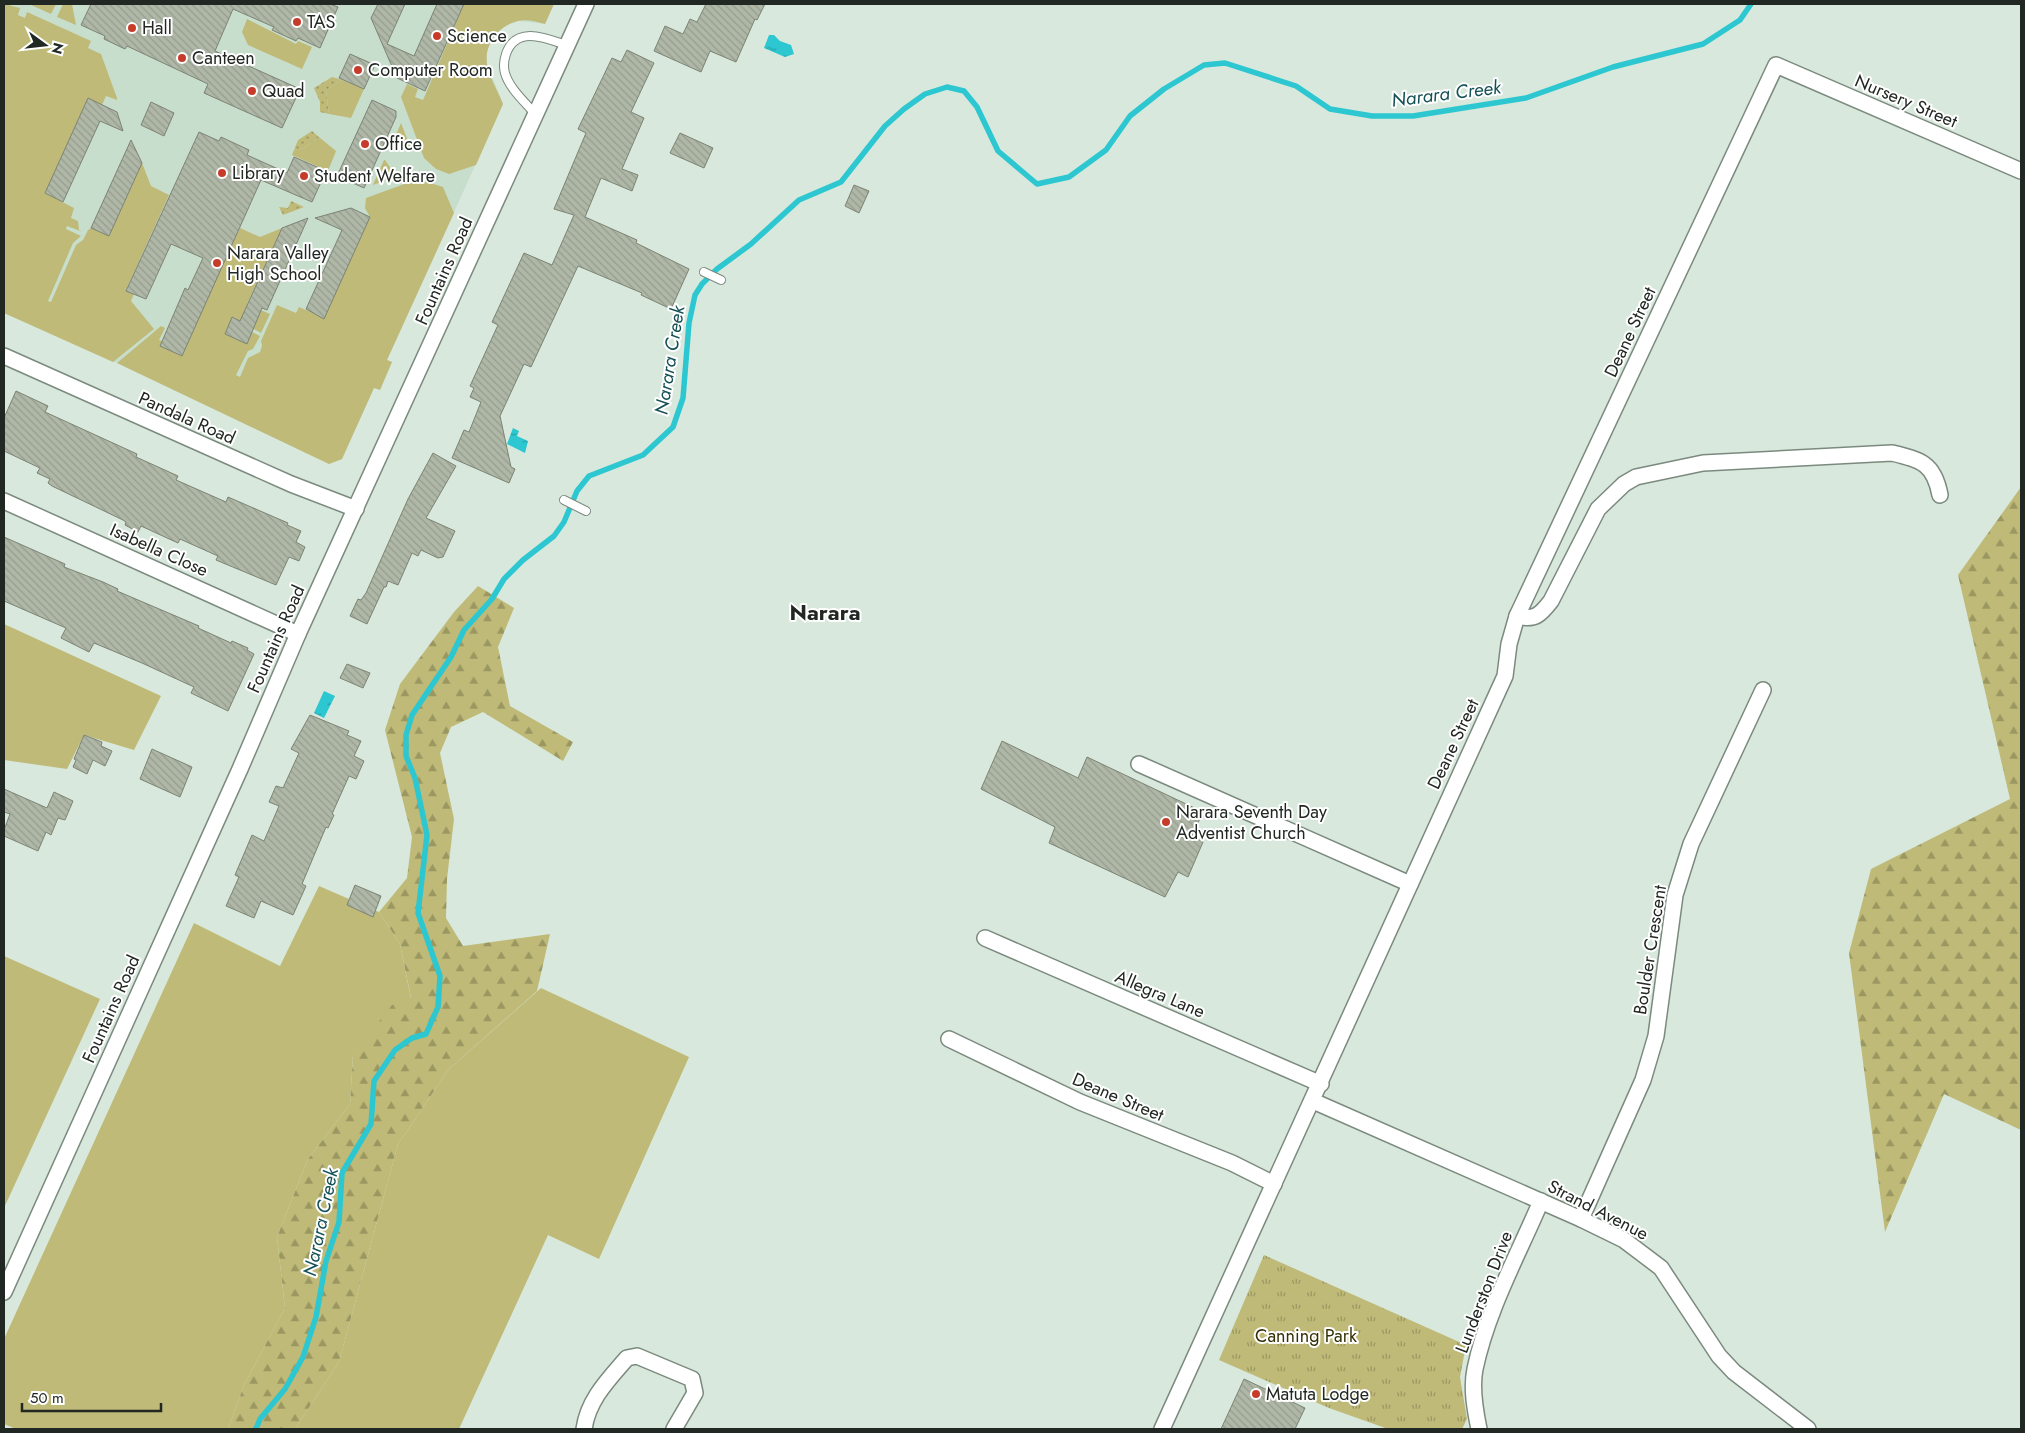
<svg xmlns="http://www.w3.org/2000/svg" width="2025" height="1433" viewBox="0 0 2025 1433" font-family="Jost,sans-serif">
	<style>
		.built { fill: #c8decd }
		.grass { fill: #bfba77 }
		.forest { fill: url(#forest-firs) }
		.park { fill: url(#park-tufts) }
		.garden { fill: url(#garden-dots) }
		.water { fill: url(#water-ripples) }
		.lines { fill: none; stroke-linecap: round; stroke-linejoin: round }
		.stream { stroke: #2cc7d0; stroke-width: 5.5 }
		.building { fill: url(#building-back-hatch); stroke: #7c8374 }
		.lane-casing { stroke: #7b8a7e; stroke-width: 10 }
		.street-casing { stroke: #7b8a7e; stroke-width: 18 }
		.lane { stroke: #fff; stroke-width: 8 }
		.street { stroke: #fff; stroke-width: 15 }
		.poi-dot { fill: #c73b2a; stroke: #fff; stroke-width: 2 }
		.labels { text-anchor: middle; stroke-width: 4; stroke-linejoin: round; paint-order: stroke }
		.poi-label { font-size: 18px; fill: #212722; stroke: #fff; text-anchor: start }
		.street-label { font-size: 18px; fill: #212722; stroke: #fff }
		.park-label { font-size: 18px; fill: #343004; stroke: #fff }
		.water-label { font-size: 19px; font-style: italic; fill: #145156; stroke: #fff }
		.district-label { font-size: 22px; font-weight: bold; fill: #212722; stroke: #fff }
	</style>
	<defs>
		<pattern id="forest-firs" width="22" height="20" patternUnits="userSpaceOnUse" patternTransform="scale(1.25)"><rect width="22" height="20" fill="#bfba77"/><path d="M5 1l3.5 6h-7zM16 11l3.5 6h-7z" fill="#9b9761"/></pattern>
		<pattern id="park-tufts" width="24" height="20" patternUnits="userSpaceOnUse" patternTransform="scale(1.25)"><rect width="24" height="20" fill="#bfba77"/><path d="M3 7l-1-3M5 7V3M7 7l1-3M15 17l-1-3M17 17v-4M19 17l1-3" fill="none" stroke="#9b9761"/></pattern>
		<pattern id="garden-dots" width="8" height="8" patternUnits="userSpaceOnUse" patternTransform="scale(1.25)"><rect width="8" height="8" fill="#bfba77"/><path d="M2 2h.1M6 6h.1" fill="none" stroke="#9b9761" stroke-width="1.8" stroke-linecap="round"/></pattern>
		<pattern id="water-ripples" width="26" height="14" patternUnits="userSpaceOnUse" patternTransform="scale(1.25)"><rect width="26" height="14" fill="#2cc7d0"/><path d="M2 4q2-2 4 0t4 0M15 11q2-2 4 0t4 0" fill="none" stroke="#25a2a8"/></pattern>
		<pattern id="building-back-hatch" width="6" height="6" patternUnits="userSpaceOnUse" patternTransform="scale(1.25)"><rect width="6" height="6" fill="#afb7a7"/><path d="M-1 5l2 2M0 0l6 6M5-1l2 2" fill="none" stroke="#969d8f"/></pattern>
	</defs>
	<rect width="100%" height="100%" fill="#d8e8dc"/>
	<!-- built -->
	<polygon class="built" points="4,4 554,4 545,24 519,21 505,26 494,36 487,51 487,64 503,104 387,360 392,362 380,390 374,388 342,459 329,464 117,363 4,313"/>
	<!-- grass -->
	<g class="grass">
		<polygon points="4,4 20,8 18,15 25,18 27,12 91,41 88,48 101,54 117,98 117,100 106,96 102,105 88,99 45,193 74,208 71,218 78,221 79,230 83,232 67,226 66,229 81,236 73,243 48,301 51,302 76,245 83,240 88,230 91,228 109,236 142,163 151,186 169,195 126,290 134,294 131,301 154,329 113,362 4,313"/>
		<polygon points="29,4 56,4 51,14"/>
		<polygon points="63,4 72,4 76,25 57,17"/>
		<path d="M464,4h90l-9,20c-8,-2 -18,-5 -27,-3 -19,4 -34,23 -31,43 2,13 11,27 16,40l-27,61 -27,9 -13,-5 -12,-11 -23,-61 6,-13 11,5 -3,8 8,3z"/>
		<polygon points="247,19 296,44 298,41 312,47 302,69 248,45 242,32"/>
		<polygon points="342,80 364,89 351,118 329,114 326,90"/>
		<polygon points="401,123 410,146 390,148"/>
		<polygon points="319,137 336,151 328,171 292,155 294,150 304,148"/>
		<polygon points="385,160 396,176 373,185 384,160"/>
		<polygon points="418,179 443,187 454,213 387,360 392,362 380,390 374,388 342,459 329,464 117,363 161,326 165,328 159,340 162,341 160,346 182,356 195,327 172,317 178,313 196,321 240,228 260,237 282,228 247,304 270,314 261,333 233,317 225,334 247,344 252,332 260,336 253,349 248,351 236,375 240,377 248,358 260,352 262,346 261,341 277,305 296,313 299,307 324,318 370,217 365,208 366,198"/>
		<polygon points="4,624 161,696 134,750 84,735 67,769 4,760"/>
		<polygon points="319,886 379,912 400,944 411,999 353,1055 350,1104 308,1159 277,1237 285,1308 244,1385 228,1429 16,1429 4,1424 4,1339 194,923 280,966"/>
		<polygon points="4,956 100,999 4,1208"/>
		<polygon points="541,988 689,1057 599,1259 548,1235 459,1429 295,1429 339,1362 398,1144 449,1069"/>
	</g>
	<!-- forest -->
	<g class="forest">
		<polygon points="2021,487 2021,1130 1944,1094 1885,1232 1849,953 1871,869 2010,799 1958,575"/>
		<polygon points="478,586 514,608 498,647 510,706 573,742 563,761 483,712 451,727 440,753 454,819 447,879 446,918 463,946 550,934 537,991 449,1069 398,1144 339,1362 295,1429 228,1429 244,1385 285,1308 277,1237 308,1159 350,1104 353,1055 392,1005 411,998 400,944 379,912 407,878 412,837 385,730 400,684 454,612"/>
	</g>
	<!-- park -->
	<polygon class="park" points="1264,1255 1466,1345 1460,1377 1467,1419 1462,1429 1388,1429 1329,1408 1219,1360"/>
	<!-- garden -->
	<g class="garden">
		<polygon points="332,77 342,80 326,90 329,114 320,112 320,102 314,88"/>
		<polygon points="312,131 319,137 304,148 294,150 298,140"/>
		<polygon points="291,201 304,207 283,215 279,207 288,208"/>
	</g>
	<!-- water -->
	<g class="water">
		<polygon points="769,35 774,35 780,41 791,45 794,54 785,57 764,48"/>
		<polygon points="513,428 519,431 517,436 528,441 525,453 507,444"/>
		<polygon points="324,691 335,696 324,718 314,713"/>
	</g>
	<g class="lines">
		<!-- stream -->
		<polyline class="stream" points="256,1429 260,1419 285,1389 303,1357 316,1317 326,1261 339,1222 342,1173 371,1124 374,1081 395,1050 412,1038 426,1034 438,1007 440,976 418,913 427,835 415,778 406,756 406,735 412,715 451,657 464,630 492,599 504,579 523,560 554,536 564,522 577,491 589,476 643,455 673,427 683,398 689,323 695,295 702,284 717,269 751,244 799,200 841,182 885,126 904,109 925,94 947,87 964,91 977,107 998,151 1037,184 1069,177 1106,150 1130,116 1164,89 1204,65 1225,63 1296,86 1330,109 1372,116 1413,116 1526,98 1613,67 1703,44 1740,20 1751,4"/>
	</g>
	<!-- building -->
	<g class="building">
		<polygon points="91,4 330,4 338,7 320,48 298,38 296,41 272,30 274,27 233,9 215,51 300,89 282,128 204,93 208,84 127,46 125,49 104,39 105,36 81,25"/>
		<polygon points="378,4 405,4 387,44 414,56 437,4 464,4 425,91 397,78 371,18"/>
		<polygon points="706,4 765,4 757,20 755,19 736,62 710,51 701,72 654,51 665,26 683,34 690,19 697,22"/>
		<polygon points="627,50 654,63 631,112 644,118 622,169 638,175 632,191 601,178 585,217 637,240 636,243 689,269 671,309 641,295 642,293 578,266 531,367 524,364 500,416 511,467 515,469 509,483 452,458 464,430 469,432 481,402 470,397 474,388 470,386 498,325 492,322 524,253 552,265 574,215 554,209 586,133 578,129 612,58 621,62"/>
		<polygon points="350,54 375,65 364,89 339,78"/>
		<polygon points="88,98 117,112 123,131 100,121 63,202 45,193"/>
		<polygon points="372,100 396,111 396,117 364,188 337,176"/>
		<polygon points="151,102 174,113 164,136 141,125"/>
		<polygon points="199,132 219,141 221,137 249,150 247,155 287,173 294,157 326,171 312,202 261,180 182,356 160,346 185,288 188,290 203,258 171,244 146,299 126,291"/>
		<polygon points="680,133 713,148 704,168 670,153"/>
		<polygon points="131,140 142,163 109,236 91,228"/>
		<polygon points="854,185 869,191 859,213 845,206"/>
		<polygon points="351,208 370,217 324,319 306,309 342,230 315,218"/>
		<polygon points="308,218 267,310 262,308 247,344 225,334 232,317 240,321 282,228"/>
		<polygon points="16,391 48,406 45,412 137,454 136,457 178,476 176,480 226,502 228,497 288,523 287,525 301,531 296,542 305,547 299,561 289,557 276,585 216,560 218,556 180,539 178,543 141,526 138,532 125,525 126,522 123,520 52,486 48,483 50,479 37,473 40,468 4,451 4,418"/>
		<polygon points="433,453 456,466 426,518 455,531 443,557 438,558 421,550 418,556 412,553 398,585 388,581 386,587 384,587 367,624 350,616 358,599 361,600 366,593 408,499"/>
		<polygon points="4,537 65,564 64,567 103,582 118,589 117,591 199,626 198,628 231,643 232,641 248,648 247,650 254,654 228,711 191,693 194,687 142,663 94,643 89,652 61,638 66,628 4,601"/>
		<polygon points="347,664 370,673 363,688 340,678"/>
		<polygon points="310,715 349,731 347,735 361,741 354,756 364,761 356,779 349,776 332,814 334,815 328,828 326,827 302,884 306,886 293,915 261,901 254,918 226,906 239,877 235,875 252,835 264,841 279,806 269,802 276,786 283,788 299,753 291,749"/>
		<polygon points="84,735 102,742 101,746 112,751 105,766 93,760 87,774 73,767 76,760 74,759"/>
		<polygon points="1002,741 1078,778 1087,757 1203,812 1192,836 1203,842 1188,877 1178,872 1165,897 1049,843 1055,827 981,789"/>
		<polygon points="152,749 192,767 180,797 140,779"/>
		<polygon points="4,789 47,808 54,792 73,801 65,820 58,818 51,835 46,832 38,851 4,836 4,830 10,814 4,812"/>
		<polygon points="355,885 381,896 373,917 347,905"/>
		<polygon points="1244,1379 1305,1408 1295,1429 1221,1429"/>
	</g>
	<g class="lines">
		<defs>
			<g id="lane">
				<path d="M535,114c-10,-12 -26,-26 -30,-41 -2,-7 -1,-13 1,-19 10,-29 40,-16 60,-9"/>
				<polyline points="704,272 721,280"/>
				<polyline points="564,500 586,511"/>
			</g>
			<g id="street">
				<polyline points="4,356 291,484 356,509"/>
				<polyline points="4,501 298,634"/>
				<path d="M1517,616c18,5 24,-2 34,-15l47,-92 26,-25 12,-7 67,-14 189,-10c29,7 42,10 48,42"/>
				<polyline points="1139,764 1410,884"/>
				<polyline points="985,938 1321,1084"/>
				<polyline points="949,1039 1080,1102 1232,1163 1274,1184"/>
				<polyline points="1313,1101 1581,1219 1624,1240 1661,1268 1719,1356 1734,1372 1808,1429"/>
				<polyline points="1581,1219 1643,1080 1656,1036 1675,895 1691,844 1763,690"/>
				<polyline points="4,1292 240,769 298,634 586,4"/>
				<path d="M584,1429c4,-29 24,-49 43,-71l10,-2 55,23 3,14 -21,36"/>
				<polyline points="1162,1429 1505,676 1509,644 1517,616 1776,65 2021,171"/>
				<path d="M1479,1429c-4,-19 -8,-41 -4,-60 12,-58 43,-114 66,-168"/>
			</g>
		</defs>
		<!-- lane casing -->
		<use href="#lane" class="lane-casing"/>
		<!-- street casing -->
		<use href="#street" class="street-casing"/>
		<!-- lane -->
		<use href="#lane" class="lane"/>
		<!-- street -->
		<use href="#street" class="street"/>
	</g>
	<!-- markers -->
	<g class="poi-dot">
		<circle cx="297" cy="22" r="5"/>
		<circle cx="132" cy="28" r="5"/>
		<circle cx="437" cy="36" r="5"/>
		<circle cx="182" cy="58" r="5"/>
		<circle cx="358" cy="70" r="5"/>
		<circle cx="252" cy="91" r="5"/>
		<circle cx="365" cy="144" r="5"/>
		<circle cx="222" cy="173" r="5"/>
		<circle cx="304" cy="176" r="5"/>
		<circle cx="217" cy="263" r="5"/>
		<circle cx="1166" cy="822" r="5"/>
		<circle cx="1256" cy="1394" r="5"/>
	</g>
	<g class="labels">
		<!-- poi labels -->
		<g class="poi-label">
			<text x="307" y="28">TAS</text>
			<text x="142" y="34">Hall</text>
			<text x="447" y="42">Science</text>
			<text x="192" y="64">Canteen</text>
			<text x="368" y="76">Computer Room</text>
			<text x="262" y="97">Quad</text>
			<text x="375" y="150">Office</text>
			<text x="232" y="179">Library</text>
			<text x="314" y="182">Student Welfare</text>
			<text x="227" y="259">Narara Valley<tspan x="227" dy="21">High School</tspan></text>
			<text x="1176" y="818">Narara Seventh Day<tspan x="1176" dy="21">Adventist Church</tspan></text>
			<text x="1266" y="1400">Matuta Lodge</text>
		</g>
		<!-- street labels -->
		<g class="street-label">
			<text transform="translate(1906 101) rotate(23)" y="6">Nursery Street</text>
			<text transform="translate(444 271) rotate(-66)" y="6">Fountains Road</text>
			<text transform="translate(1630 332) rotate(-65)" y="6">Deane Street</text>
			<text transform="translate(187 418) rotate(24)" y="6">Pandala Road</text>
			<text transform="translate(159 550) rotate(24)" y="6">Isabella Close</text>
			<text transform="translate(276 639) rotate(-66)" y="6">Fountains Road</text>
			<text transform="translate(1453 744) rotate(-65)" y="6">Deane Street</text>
			<text transform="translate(1650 950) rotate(-81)" y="6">Boulder Crescent</text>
			<text transform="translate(1160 994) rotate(23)" y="6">Allegra Lane</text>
			<text transform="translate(111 1009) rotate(-66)" y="6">Fountains Road</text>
			<text transform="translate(1118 1097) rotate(23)" y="6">Deane Street</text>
			<text transform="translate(1598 1210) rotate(27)" y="6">Strand Avenue</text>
			<text transform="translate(1484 1292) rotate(-69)" y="6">Lunderston Drive</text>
		</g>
		<!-- park labels -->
		<g class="park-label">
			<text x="1306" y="1342">Canning Park</text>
		</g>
		<!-- water labels -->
		<g class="water-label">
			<text transform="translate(1446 93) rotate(-7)" y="7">Narara Creek</text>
			<text transform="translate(669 360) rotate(-81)" y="7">Narara Creek</text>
			<text transform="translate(320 1222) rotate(-78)" y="7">Narara Creek</text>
		</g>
		<!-- district labels -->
		<g class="district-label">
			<text x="825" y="620">Narara</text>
		</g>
	</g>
	<!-- border -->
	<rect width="2025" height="1433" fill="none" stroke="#212722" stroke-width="10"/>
	<!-- north arrow -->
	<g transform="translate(45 45) rotate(105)" stroke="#ffffff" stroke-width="4" paint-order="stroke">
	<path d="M0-4L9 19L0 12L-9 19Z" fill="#212722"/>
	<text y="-8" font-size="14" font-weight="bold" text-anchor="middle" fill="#212722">N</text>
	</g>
	<!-- scale -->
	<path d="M22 1403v8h139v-8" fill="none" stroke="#212722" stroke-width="2.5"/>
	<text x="30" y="1403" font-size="15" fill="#212722" stroke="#ffffff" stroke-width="4" paint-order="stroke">50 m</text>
</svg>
